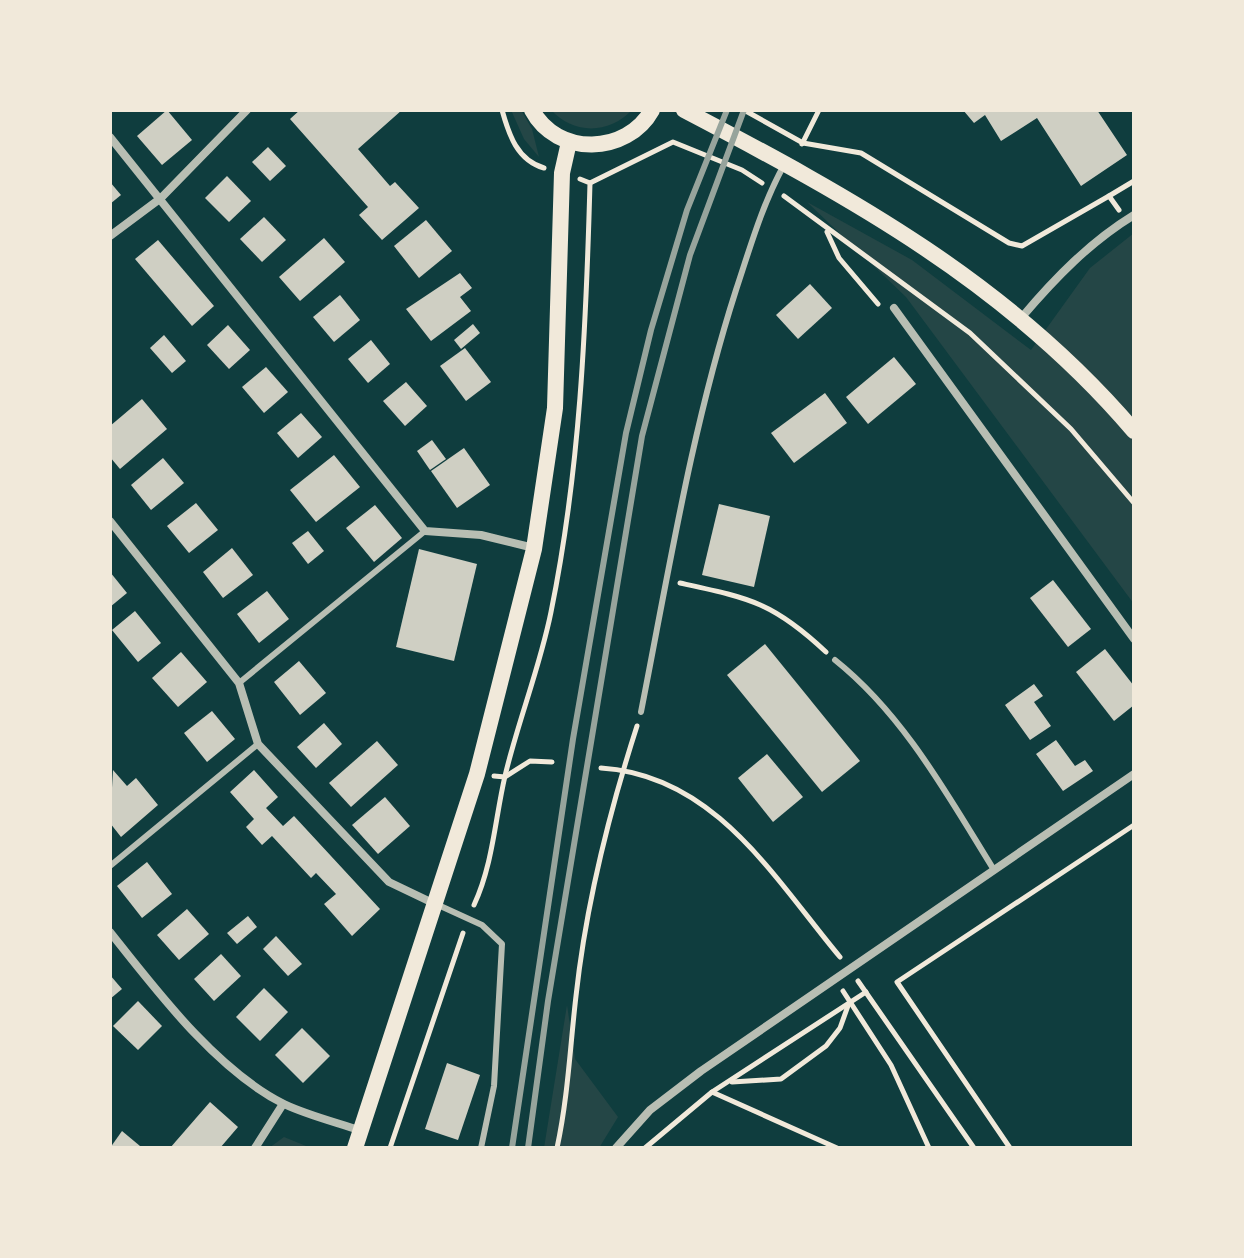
<svg xmlns="http://www.w3.org/2000/svg" width="1244" height="1258" viewBox="0 0 1244 1258" font-family="Karla,sans-serif">
	<style>
		.green { fill: #244646 }
		.building { fill: #cfcfc3 }
		.lines { fill: none; stroke-linecap: round; stroke-linejoin: round }
		.path { stroke: #f1e9da; stroke-width: 5 }
		.service { stroke: #b8beb3; stroke-width: 6 }
		.minor { stroke: #b8beb3; stroke-width: 8 }
		.secondary { stroke: #f1e9da; stroke-width: 16 }
		.rail { stroke: #97a49c; stroke-width: 6 }
	</style>
	<rect width="100%" height="100%" fill="#0f3d3e"/>
	<!-- green -->
	<g class="green">
		<polygon points="511,110 521,110 532,129 539,157 524,139"/>
		<path d="M551,110h81c-23,24 -58,25 -81,0z"/>
		<polygon points="807,202 912,260 1031,350 1090,268 1134,233 1134,604 906,297"/>
		<polygon points="567,1005 575,1059 618,1117 599,1148 544,1148"/>
		<polygon points="284,1137 311,1148 269,1148"/>
	</g>
	<!-- building -->
	<g class="building">
		<polygon points="167,110 192,140 162,165 137,136"/>
		<polygon points="300,110 402,110 358,149 390,186 395,182 419,208 382,240 359,215 368,207 290,119"/>
		<polygon points="963,110 1097,110 1127,155 1081,186 1037,118 1001,141 985,115 974,123"/>
		<polygon points="268,147 286,166 270,181 252,162"/>
		<polygon points="227,176 251,201 229,222 205,198"/>
		<polygon points="110,182 121,195 110,204"/>
		<polygon points="264,217 286,240 262,262 240,239"/>
		<polygon points="426,220 452,251 419,278 394,246"/>
		<polygon points="324,238 345,262 300,301 279,277"/>
		<polygon points="158,240 214,306 192,326 135,259"/>
		<polygon points="460,273 472,288 460,297 471,311 431,341 406,309"/>
		<polygon points="810,284 832,308 798,339 776,315"/>
		<polygon points="340,295 360,320 334,342 313,317"/>
		<polygon points="473,324 480,333 461,349 454,340"/>
		<polygon points="228,325 250,350 229,369 207,345"/>
		<polygon points="164,335 186,361 172,373 150,348"/>
		<polygon points="371,340 390,364 368,383 348,359"/>
		<polygon points="465,348 491,382 466,401 440,366"/>
		<polygon points="894,357 916,384 868,424 846,397"/>
		<polygon points="266,367 288,392 264,413 242,387"/>
		<polygon points="406,382 427,406 405,426 383,401"/>
		<polygon points="825,393 847,423 794,463 771,433"/>
		<polygon points="142,399 167,429 120,469 110,457 110,426"/>
		<polygon points="301,413 322,437 298,458 277,433"/>
		<polygon points="432,440 446,459 430,470 417,451"/>
		<polygon points="464,448 490,485 457,508 431,471"/>
		<polygon points="334,455 360,487 316,522 290,490"/>
		<polygon points="163,458 184,483 151,510 131,485"/>
		<polygon points="196,503 218,530 189,553 167,526"/>
		<polygon points="719,504 770,516 754,587 702,575"/>
		<polygon points="375,505 402,538 374,562 346,528"/>
		<polygon points="308,531 324,551 308,564 292,543"/>
		<polygon points="232,548 253,575 223,598 203,572"/>
		<polygon points="419,549 477,564 454,661 396,647"/>
		<polygon points="110,572 127,593 110,607"/>
		<polygon points="1053,580 1091,629 1068,647 1030,598"/>
		<polygon points="267,591 289,619 259,643 237,614"/>
		<polygon points="135,611 161,643 138,662 112,630"/>
		<polygon points="765,644 860,761 822,792 727,675"/>
		<polygon points="1105,649 1134,686 1134,705 1114,721 1076,672"/>
		<polygon points="181,652 207,682 178,707 152,678"/>
		<polygon points="299,661 326,693 300,715 274,682"/>
		<polygon points="1034,684 1043,696 1034,702 1051,726 1030,740 1005,705"/>
		<polygon points="212,711 235,739 207,762 184,733"/>
		<polygon points="324,723 342,744 316,768 297,747"/>
		<polygon points="1056,740 1075,766 1085,760 1093,771 1063,791 1036,754"/>
		<polygon points="377,741 398,765 351,807 329,783"/>
		<polygon points="767,754 803,797 773,822 738,778"/>
		<polygon points="113,770 127,786 136,778 158,805 121,837 110,823"/>
		<polygon points="254,770 278,797 266,808 283,826 294,816 380,909 352,936 324,904 336,894 316,873 311,878 272,836 262,845 246,827 254,819 230,792"/>
		<polygon points="385,797 410,826 378,854 352,825"/>
		<polygon points="147,862 172,894 142,918 117,886"/>
		<polygon points="187,909 209,934 179,960 157,935"/>
		<polygon points="248,916 257,927 237,944 227,933"/>
		<polygon points="276,936 302,964 288,976 263,949"/>
		<polygon points="221,954 241,976 214,1001 194,979"/>
		<polygon points="110,975 122,989 110,999"/>
		<polygon points="264,988 288,1012 260,1041 236,1017"/>
		<polygon points="138,1001 162,1026 138,1050 113,1026"/>
		<polygon points="302,1028 330,1056 303,1083 275,1055"/>
		<polygon points="447,1063 480,1075 458,1140 425,1129"/>
		<polygon points="210,1102 238,1127 220,1148 170,1148"/>
		<polygon points="122,1131 140,1146 138,1148 110,1148"/>
	</g>
	<g class="lines">
		<!-- path -->
		<g class="path">
			<path d="M502,110c7,25 15,50 42,58"/>
			<polyline points="744,110 803,143 861,153 1009,243 1022,246 1109,196 1119,210"/>
			<polyline points="802,144 819,110"/>
			<polyline points="590,183 673,142 742,170 762,183"/>
			<polyline points="784,196 970,333 1071,429 1134,503"/>
			<polyline points="1109,196 1134,181"/>
			<polyline points="827,232 839,258 878,304"/>
			<path d="M680,583c69,15 93,19 146,69"/>
			<path d="M601,768c114,7 173,110 239,189"/>
			<polyline points="494,776 505,777 530,761 552,762"/>
			<path d="M474,905c19,-41 21,-86 31,-129 13,-55 35,-109 46,-164 29,-142 35,-284 39,-429l-10,-4"/>
			<polyline points="858,981 974,1148"/>
			<polyline points="843,991 891,1065 929,1148"/>
			<polyline points="732,1082 781,1079 826,1046 840,1028 849,1003"/>
			<polyline points="712,1092 837,1148"/>
			<polyline points="390,1148 463,933"/>
			<path d="M557,1148c11,-51 13,-101 19,-152 10,-92 33,-183 61,-270"/>
			<polyline points="645,1148 712,1092 866,992"/>
			<polyline points="1010,1148 897,982 1134,825"/>
		</g>
		<!-- service -->
		<g class="service">
			<path d="M835,660c69,55 113,136 159,210"/>
			<polyline points="239,683 425,531"/>
			<path d="M641,712c28,-142 51,-285 95,-422 14,-42 26,-85 48,-125"/>
			<polyline points="110,866 258,744"/>
			<polyline points="436,904 482,925 502,944 494,1086 481,1148"/>
		</g>
		<!-- minor -->
		<g class="minor">
			<polyline points="110,137 425,531 481,535 534,548"/>
			<polyline points="110,236 161,198 247,110"/>
			<polyline points="894,308 1134,639"/>
			<path d="M1022,317c33,-39 68,-75 112,-102"/>
			<polyline points="110,521 239,683 258,744 389,882 435,904"/>
			<path d="M110,932c46,58 106,138 174,172 23,11 51,18 75,26"/>
			<polyline points="255,1148 283,1104"/>
			<polyline points="616,1148 650,1110 701,1071 1134,774"/>
		</g>
		<!-- secondary -->
		<g class="secondary">
			<path d="M532,110c25,47 95,45 120,0"/>
			<path d="M684,110c168,88 325,174 450,321"/>
			<polyline points="355,1148 477,774 534,549 555,408 562,173 569,142"/>
		</g>
		<!-- rail -->
		<g class="rail">
			<polyline points="512,1148 573,739 626,433 651,330 687,210 727,110"/>
			<polyline points="528,1148 548,1001 642,436 690,255 744,110"/>
		</g>
	</g>
	<!-- border -->
	<rect width="1244" height="1258" fill="none" stroke="#f1e9da" stroke-width="224"/>
</svg>
